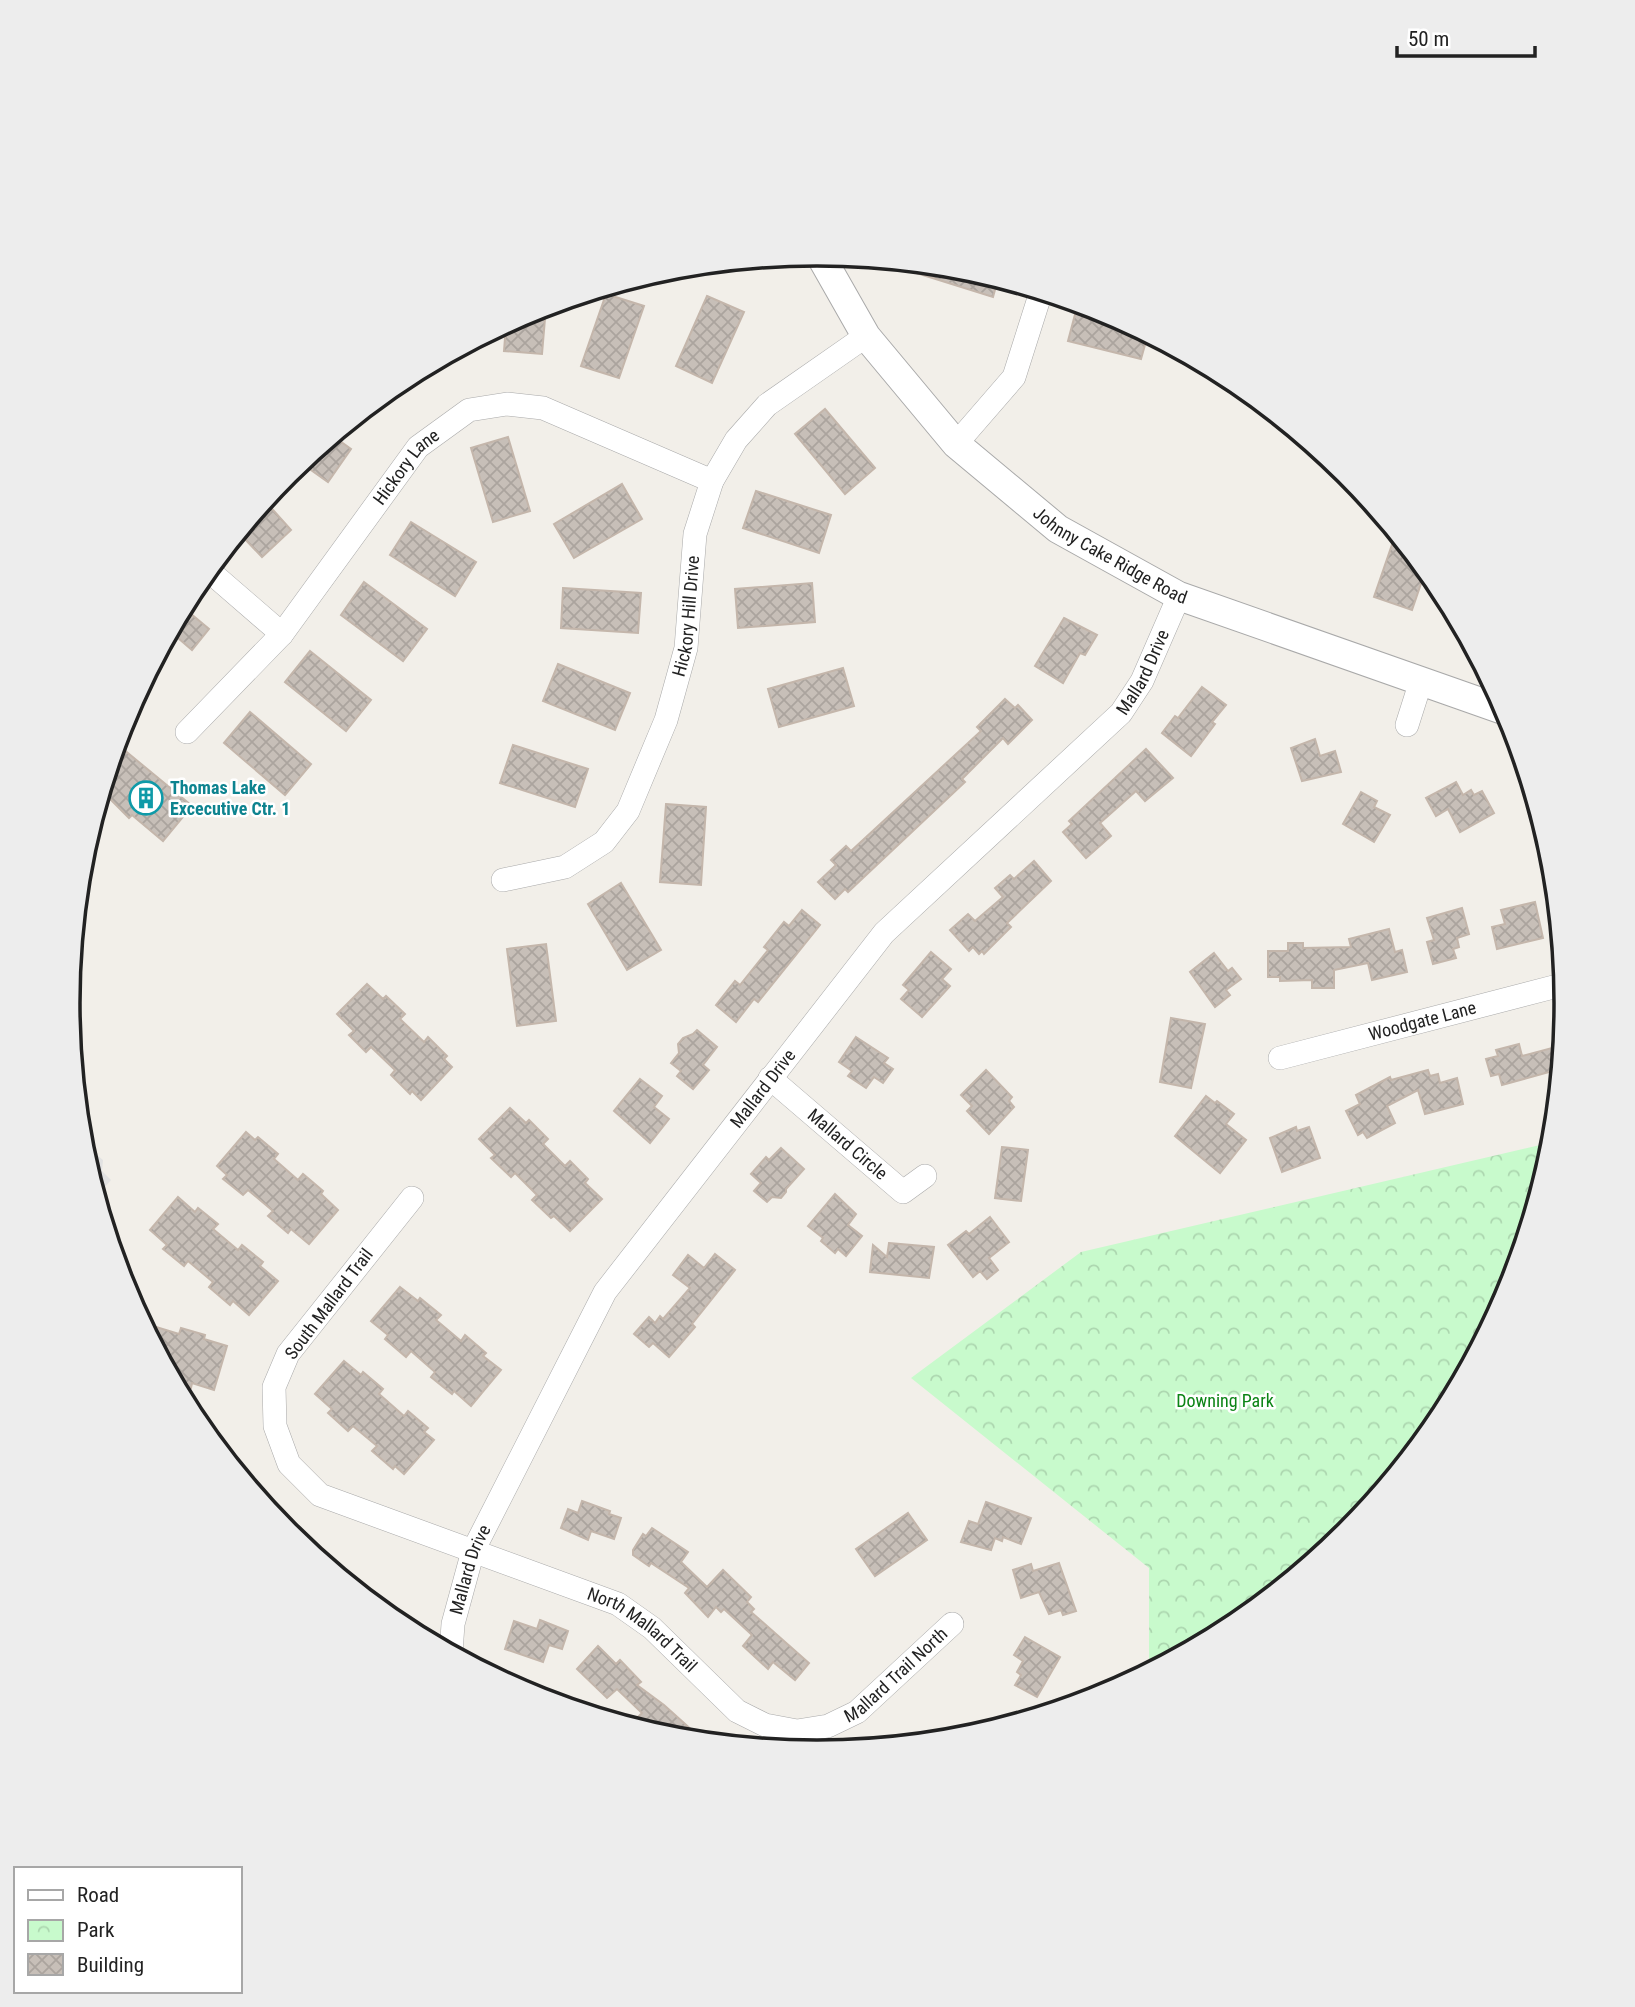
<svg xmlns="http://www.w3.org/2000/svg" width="1635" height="2007" viewBox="0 0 1635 2007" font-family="'Roboto Condensed',sans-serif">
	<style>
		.park { fill: url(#park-crowns) }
		.parking { fill: #e2e2e2 }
		.building { fill: url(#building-cross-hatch); stroke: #c4b6ab; stroke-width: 2 }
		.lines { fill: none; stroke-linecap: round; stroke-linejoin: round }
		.minor-casing { stroke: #a9a9a9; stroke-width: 24 }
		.tertiary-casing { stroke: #a9a9a9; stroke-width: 30 }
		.minor { stroke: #fff; stroke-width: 23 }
		.tertiary { stroke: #fff; stroke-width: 28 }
		.labels { text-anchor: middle; stroke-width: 5; stroke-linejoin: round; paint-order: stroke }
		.street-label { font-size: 18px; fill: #222; stroke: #fff }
		.culture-label { font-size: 18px; font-weight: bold; fill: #0d838f; stroke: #fff; text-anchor: start }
		.park-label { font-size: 18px; fill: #0c8416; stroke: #fff }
		.rim { fill: none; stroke: #222; stroke-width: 3.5 }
	</style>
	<defs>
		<pattern id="park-crowns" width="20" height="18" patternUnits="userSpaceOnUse" patternTransform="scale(1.75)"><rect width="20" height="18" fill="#c8facc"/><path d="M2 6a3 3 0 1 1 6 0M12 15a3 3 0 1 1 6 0" fill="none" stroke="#acd6af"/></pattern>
		<pattern id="building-cross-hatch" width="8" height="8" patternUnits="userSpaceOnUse" patternTransform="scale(1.75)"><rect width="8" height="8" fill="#c7bfb8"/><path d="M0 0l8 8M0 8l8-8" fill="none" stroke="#aba49e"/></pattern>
	</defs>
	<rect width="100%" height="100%" fill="#f2efe9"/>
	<!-- park -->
	<polygon class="park" points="1553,1142 1510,1291 1440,1420 1347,1534 1233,1627 1149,1672 1149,1568 911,1378 1081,1252"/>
	<!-- parking -->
	<polygon class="parking" points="82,1143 103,1160 102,1171 111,1180 97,1196"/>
	<!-- building -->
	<g class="building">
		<polygon points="909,263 964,269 998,279 993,297 907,270"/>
		<polygon points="606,294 644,306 619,378 581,366"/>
		<polygon points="707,296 744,312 712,383 676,366"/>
		<polygon points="1078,303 1105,311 1148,334 1141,359 1068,341"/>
		<polygon points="546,307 542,354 504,351 506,325 531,311"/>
		<polygon points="825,409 875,468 845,494 795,434"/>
		<polygon points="333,436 351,449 328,482 301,463"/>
		<polygon points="508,437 530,511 493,522 471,448"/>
		<polygon points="622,484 642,519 574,558 554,524"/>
		<polygon points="756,491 831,515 819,553 743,528"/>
		<polygon points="265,501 291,530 262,557 239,533"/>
		<polygon points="411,522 476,562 455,596 390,555"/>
		<polygon points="1396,533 1426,569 1412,610 1374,597"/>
		<polygon points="364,582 427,629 403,661 341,615"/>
		<polygon points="812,583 815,622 738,628 735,589"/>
		<polygon points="563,588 641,593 638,633 561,628"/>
		<polygon points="182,610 188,615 190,613 209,629 192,650 171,632"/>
		<polygon points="1064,618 1097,635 1085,655 1080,653 1063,683 1035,666"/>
		<polygon points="310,651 371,700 346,731 285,682"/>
		<polygon points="558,664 630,693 615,730 543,701"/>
		<polygon points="843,668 854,706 779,727 768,689"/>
		<polygon points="1202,687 1226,705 1212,722 1215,724 1191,756 1162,733 1175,716 1178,718"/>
		<polygon points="1005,699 1015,708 1018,705 1032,720 1008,744 1003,738 962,779 965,782 848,892 845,889 835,899 818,882 836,865 831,860 846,846 851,851 981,731 977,727"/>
		<polygon points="250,712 311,764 285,795 224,743"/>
		<polygon points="1315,739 1320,756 1335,751 1341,772 1302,781 1291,748"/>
		<polygon points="117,744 192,806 163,841 132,815 129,818 103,792"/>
		<polygon points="513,745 588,769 575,807 500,783"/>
		<polygon points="1146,749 1173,778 1145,801 1136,791 1100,823 1111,836 1086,858 1063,832 1072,824 1069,821"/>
		<polygon points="1456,782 1463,795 1471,790 1474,795 1482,791 1494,813 1460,832 1448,809 1436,816 1426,798"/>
		<polygon points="1361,792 1377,801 1374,807 1390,815 1374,842 1343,824"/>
		<polygon points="666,804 706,807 701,885 660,882"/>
		<polygon points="1034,861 1051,881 1007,923 1011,927 984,954 982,951 979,954 973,947 969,951 950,930 968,914 975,921 1003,897 995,888 1010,875 1014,879"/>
		<polygon points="621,883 661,950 627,970 588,904"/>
		<polygon points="1535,902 1543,938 1497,949 1492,927 1505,924 1501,910"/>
		<polygon points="1462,908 1469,934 1457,938 1459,947 1453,949 1456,958 1433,964 1427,942 1434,940 1427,918"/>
		<polygon points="802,910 820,925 758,1002 754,999 736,1022 716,1005 735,981 740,985 768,950 764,947 784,922 789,926"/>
		<polygon points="1389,929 1395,952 1402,950 1407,972 1372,980 1368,963 1334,970 1334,988 1312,988 1312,980 1280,981 1280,977 1268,977 1268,951 1288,951 1288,943 1303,943 1303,948 1351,947 1349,939"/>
		<polygon points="546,944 556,1021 517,1026 507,949"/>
		<polygon points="931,952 951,969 942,979 950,986 922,1017 901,999 909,990 903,985"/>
		<polygon points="1214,953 1228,971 1232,968 1241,979 1226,990 1230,995 1215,1007 1190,972"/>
		<polygon points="367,984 383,999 386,996 405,1014 400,1019 424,1042 428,1037 447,1056 444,1059 452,1067 421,1100 412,1091 410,1094 391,1075 395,1070 371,1047 366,1052 349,1035 354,1031 337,1014"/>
		<polygon points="1171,1018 1205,1024 1191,1088 1160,1082"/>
		<polygon points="697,1030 717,1047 703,1065 709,1070 693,1089 677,1076 681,1071 671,1063 679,1053 678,1044 683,1038 693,1034"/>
		<polygon points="856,1037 888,1058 884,1063 893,1069 883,1083 874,1077 866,1088 848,1076 852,1071 839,1062"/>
		<polygon points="1519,1044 1522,1056 1563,1045 1560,1069 1502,1085 1499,1074 1491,1076 1486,1059 1498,1056 1496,1050"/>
		<polygon points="986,1070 1012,1097 1009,1101 1014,1107 989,1134 967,1111 972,1106 961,1095"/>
		<polygon points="1428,1070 1430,1076 1438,1074 1440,1083 1457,1078 1463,1104 1425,1114 1418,1090 1387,1106 1395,1123 1367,1138 1363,1132 1358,1135 1346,1111 1360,1104 1356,1095 1390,1077 1391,1080"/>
		<polygon points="640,1079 662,1096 654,1107 669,1119 650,1143 614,1111"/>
		<polygon points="1206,1096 1215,1103 1217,1101 1234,1114 1226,1124 1246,1140 1220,1173 1175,1136"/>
		<polygon points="510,1108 526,1123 529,1120 548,1139 543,1144 565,1166 570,1161 588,1179 585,1183 602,1199 570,1231 554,1216 551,1218 532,1200 537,1195 515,1173 511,1177 491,1158 495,1155 479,1139"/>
		<polygon points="1296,1127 1297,1131 1309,1127 1320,1158 1282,1172 1270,1138"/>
		<polygon points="246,1132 255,1140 258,1137 278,1154 274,1159 298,1180 303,1174 323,1191 321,1194 338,1210 309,1244 291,1229 288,1233 268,1216 273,1211 248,1190 243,1195 223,1179 227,1175 217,1166"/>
		<polygon points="1002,1147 1028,1150 1021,1201 995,1198"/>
		<polygon points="781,1148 804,1169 786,1189 786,1192 781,1198 772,1197 767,1202 754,1191 761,1183 751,1174 766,1157 769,1160"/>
		<polygon points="835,1194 856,1214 848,1225 862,1236 846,1256 838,1249 835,1253 821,1241 823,1238 808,1226"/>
		<polygon points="178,1197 195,1212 198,1208 218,1224 213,1229 238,1250 242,1245 263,1262 260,1266 278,1281 249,1315 233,1301 230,1305 209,1287 213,1282 188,1261 184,1266 163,1249 167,1245 150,1230"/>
		<polygon points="990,1217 1009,1242 989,1258 998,1270 987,1279 980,1271 973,1277 948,1245 966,1231 969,1234"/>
		<polygon points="889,1243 934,1247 929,1278 870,1272 873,1245 887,1257"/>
		<polygon points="715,1254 735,1270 692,1324 695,1327 669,1357 653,1343 649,1347 634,1334 649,1317 655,1323 660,1316 663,1319 690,1288 673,1275 688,1255 704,1268"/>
		<polygon points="400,1287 418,1301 420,1298 441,1315 436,1320 461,1341 465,1335 486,1353 483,1356 501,1370 471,1406 454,1391 452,1394 431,1377 435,1372 411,1351 406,1357 385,1339 388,1335 371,1321"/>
		<polygon points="143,1323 179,1334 181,1328 205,1335 204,1339 227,1346 214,1390 192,1383 191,1388 175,1383"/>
		<polygon points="344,1361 361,1375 363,1372 383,1389 379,1394 404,1416 408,1411 428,1428 424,1432 434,1440 404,1474 395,1466 393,1469 372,1451 377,1446 353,1426 348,1431 328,1413 332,1409 315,1394"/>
		<polygon points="582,1501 610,1511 609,1514 621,1518 614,1539 591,1531 588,1540 561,1528 568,1509 578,1513"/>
		<polygon points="986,1502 1031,1518 1021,1544 1003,1537 1002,1541 995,1538 991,1550 961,1542 969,1521 978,1524"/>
		<polygon points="908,1513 927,1540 875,1576 856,1549"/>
		<polygon points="652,1528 688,1552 681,1562 707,1587 723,1570 751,1597 747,1602 754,1609 751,1612 809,1663 795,1680 773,1662 768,1669 743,1646 752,1635 724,1609 721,1612 716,1607 708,1617 685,1593 689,1588 651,1563 649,1566 633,1555 633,1550 643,1534 646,1536"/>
		<polygon points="1059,1563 1076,1611 1063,1615 1061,1610 1049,1614 1039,1592 1021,1598 1013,1570 1031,1564 1033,1571"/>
		<polygon points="540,1620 568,1631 562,1649 549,1645 543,1662 505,1649 514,1621 537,1629"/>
		<polygon points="1025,1637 1060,1657 1037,1697 1015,1685 1021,1675 1017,1672 1023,1661 1014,1655"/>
		<polygon points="598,1646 616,1664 620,1660 641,1682 637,1685 664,1705 704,1741 671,1738 656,1734 638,1717 642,1713 617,1689 607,1698 577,1669"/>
	</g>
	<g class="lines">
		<defs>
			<g id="minor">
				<polyline points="956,444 1014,377 1041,292"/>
				<polyline points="208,570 282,634"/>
				<polyline points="1407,725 1421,681"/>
				<path id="s1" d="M187,732l95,-98 136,-187 51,-37 38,-6 36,4 169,73"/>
				<path id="s2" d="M503,880l62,-13 39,-25 24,-31 38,-91 20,-72 9,-114 17,-53 24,-41 31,-35 99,-69"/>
				<path id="s3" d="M1280,1058l285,-74"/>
				<path id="s4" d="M770,1078l133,114 22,-16"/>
				<path id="s5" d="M412,1198l-124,156 -14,33 1,39 14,38 31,31 298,109 34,24 85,83 28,14 32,6 31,-5 29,-14 95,-88"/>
				<path id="s6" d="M451,1653l2,-29 20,-73 132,-259 279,-359 237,-220 21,-32 37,-85"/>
			</g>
			<g id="tertiary">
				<path id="s7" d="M820,255l46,81 90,108 102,85 121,67 327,115"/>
			</g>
		</defs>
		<!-- minor casing -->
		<use href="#minor" class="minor-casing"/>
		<!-- tertiary casing -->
		<use href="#tertiary" class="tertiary-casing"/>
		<!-- minor -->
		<use href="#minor" class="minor"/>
		<!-- tertiary -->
		<use href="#tertiary" class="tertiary"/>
	</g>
	<!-- icons -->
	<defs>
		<symbol id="building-ring" viewBox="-11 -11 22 22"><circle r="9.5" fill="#fff" stroke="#0f9aa8" stroke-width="1.5"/><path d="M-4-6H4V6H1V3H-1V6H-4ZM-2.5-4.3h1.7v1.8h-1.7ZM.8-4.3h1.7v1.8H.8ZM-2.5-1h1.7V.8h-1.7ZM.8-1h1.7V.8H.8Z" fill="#0f9aa8"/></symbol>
	</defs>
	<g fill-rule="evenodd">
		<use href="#building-ring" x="127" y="779" width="38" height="38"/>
	</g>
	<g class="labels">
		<!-- street labels -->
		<g class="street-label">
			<text dy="6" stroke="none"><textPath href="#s1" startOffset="345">Hickory Lane</textPath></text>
			<text dy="6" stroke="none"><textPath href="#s7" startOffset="425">Johnny Cake Ridge Road</textPath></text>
			<text dy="6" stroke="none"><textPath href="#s2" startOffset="354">Hickory Hill Drive</textPath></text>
			<text dy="6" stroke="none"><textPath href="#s6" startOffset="1220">Mallard Drive</textPath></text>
			<text dy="6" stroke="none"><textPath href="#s3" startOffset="147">Woodgate Lane</textPath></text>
			<text dy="6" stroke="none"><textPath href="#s6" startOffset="653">Mallard Drive</textPath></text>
			<text dy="6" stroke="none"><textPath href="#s4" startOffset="102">Mallard Circle</textPath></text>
			<text transform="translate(329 1304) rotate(-53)" y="6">South Mallard Trail</text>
			<text dy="6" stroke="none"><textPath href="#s6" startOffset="86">Mallard Drive</textPath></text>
			<text dy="6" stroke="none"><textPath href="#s5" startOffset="710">North Mallard Trail</textPath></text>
			<text dy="6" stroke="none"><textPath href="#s5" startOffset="1017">Mallard Trail North</textPath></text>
		</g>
		<!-- culture labels -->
		<g class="culture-label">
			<text x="170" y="794">Thomas Lake<tspan x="170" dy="21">Excecutive Ctr. 1</tspan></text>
		</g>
		<!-- park labels -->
		<g class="park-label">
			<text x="1225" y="1407">Downing Park</text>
		</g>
	</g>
	<!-- crop -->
	<path d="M0 0H1635V2007H0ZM80 1003a737 737 0 1 1 1474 0a737 737 0 1 1-1474 0Z" fill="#ededed" fill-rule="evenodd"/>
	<path class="rim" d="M80 1003a737 737 0 1 1 1474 0a737 737 0 1 1-1474 0Z"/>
	<!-- legend -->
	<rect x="14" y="1867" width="228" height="126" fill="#ffffff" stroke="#a7a7a7" stroke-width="2"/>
	<rect x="28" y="1890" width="35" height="10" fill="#ffffff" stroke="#a7a7a7" stroke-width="2"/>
	<text x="77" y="1902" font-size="21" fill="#222222">Road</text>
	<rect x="28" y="1920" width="35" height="21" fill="url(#park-crowns)" stroke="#a7a7a7" stroke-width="2"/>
	<text x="77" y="1937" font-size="21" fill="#222222">Park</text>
	<rect x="28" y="1954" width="35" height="21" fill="url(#building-cross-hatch)" stroke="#a7a7a7" stroke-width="2"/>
	<text x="77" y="1972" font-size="21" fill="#222222">Building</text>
	<!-- scale -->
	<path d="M1397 46v10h138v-10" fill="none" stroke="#222222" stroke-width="3.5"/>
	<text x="1408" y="46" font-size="21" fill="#222222" stroke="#ffffff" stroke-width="5" paint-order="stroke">50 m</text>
</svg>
